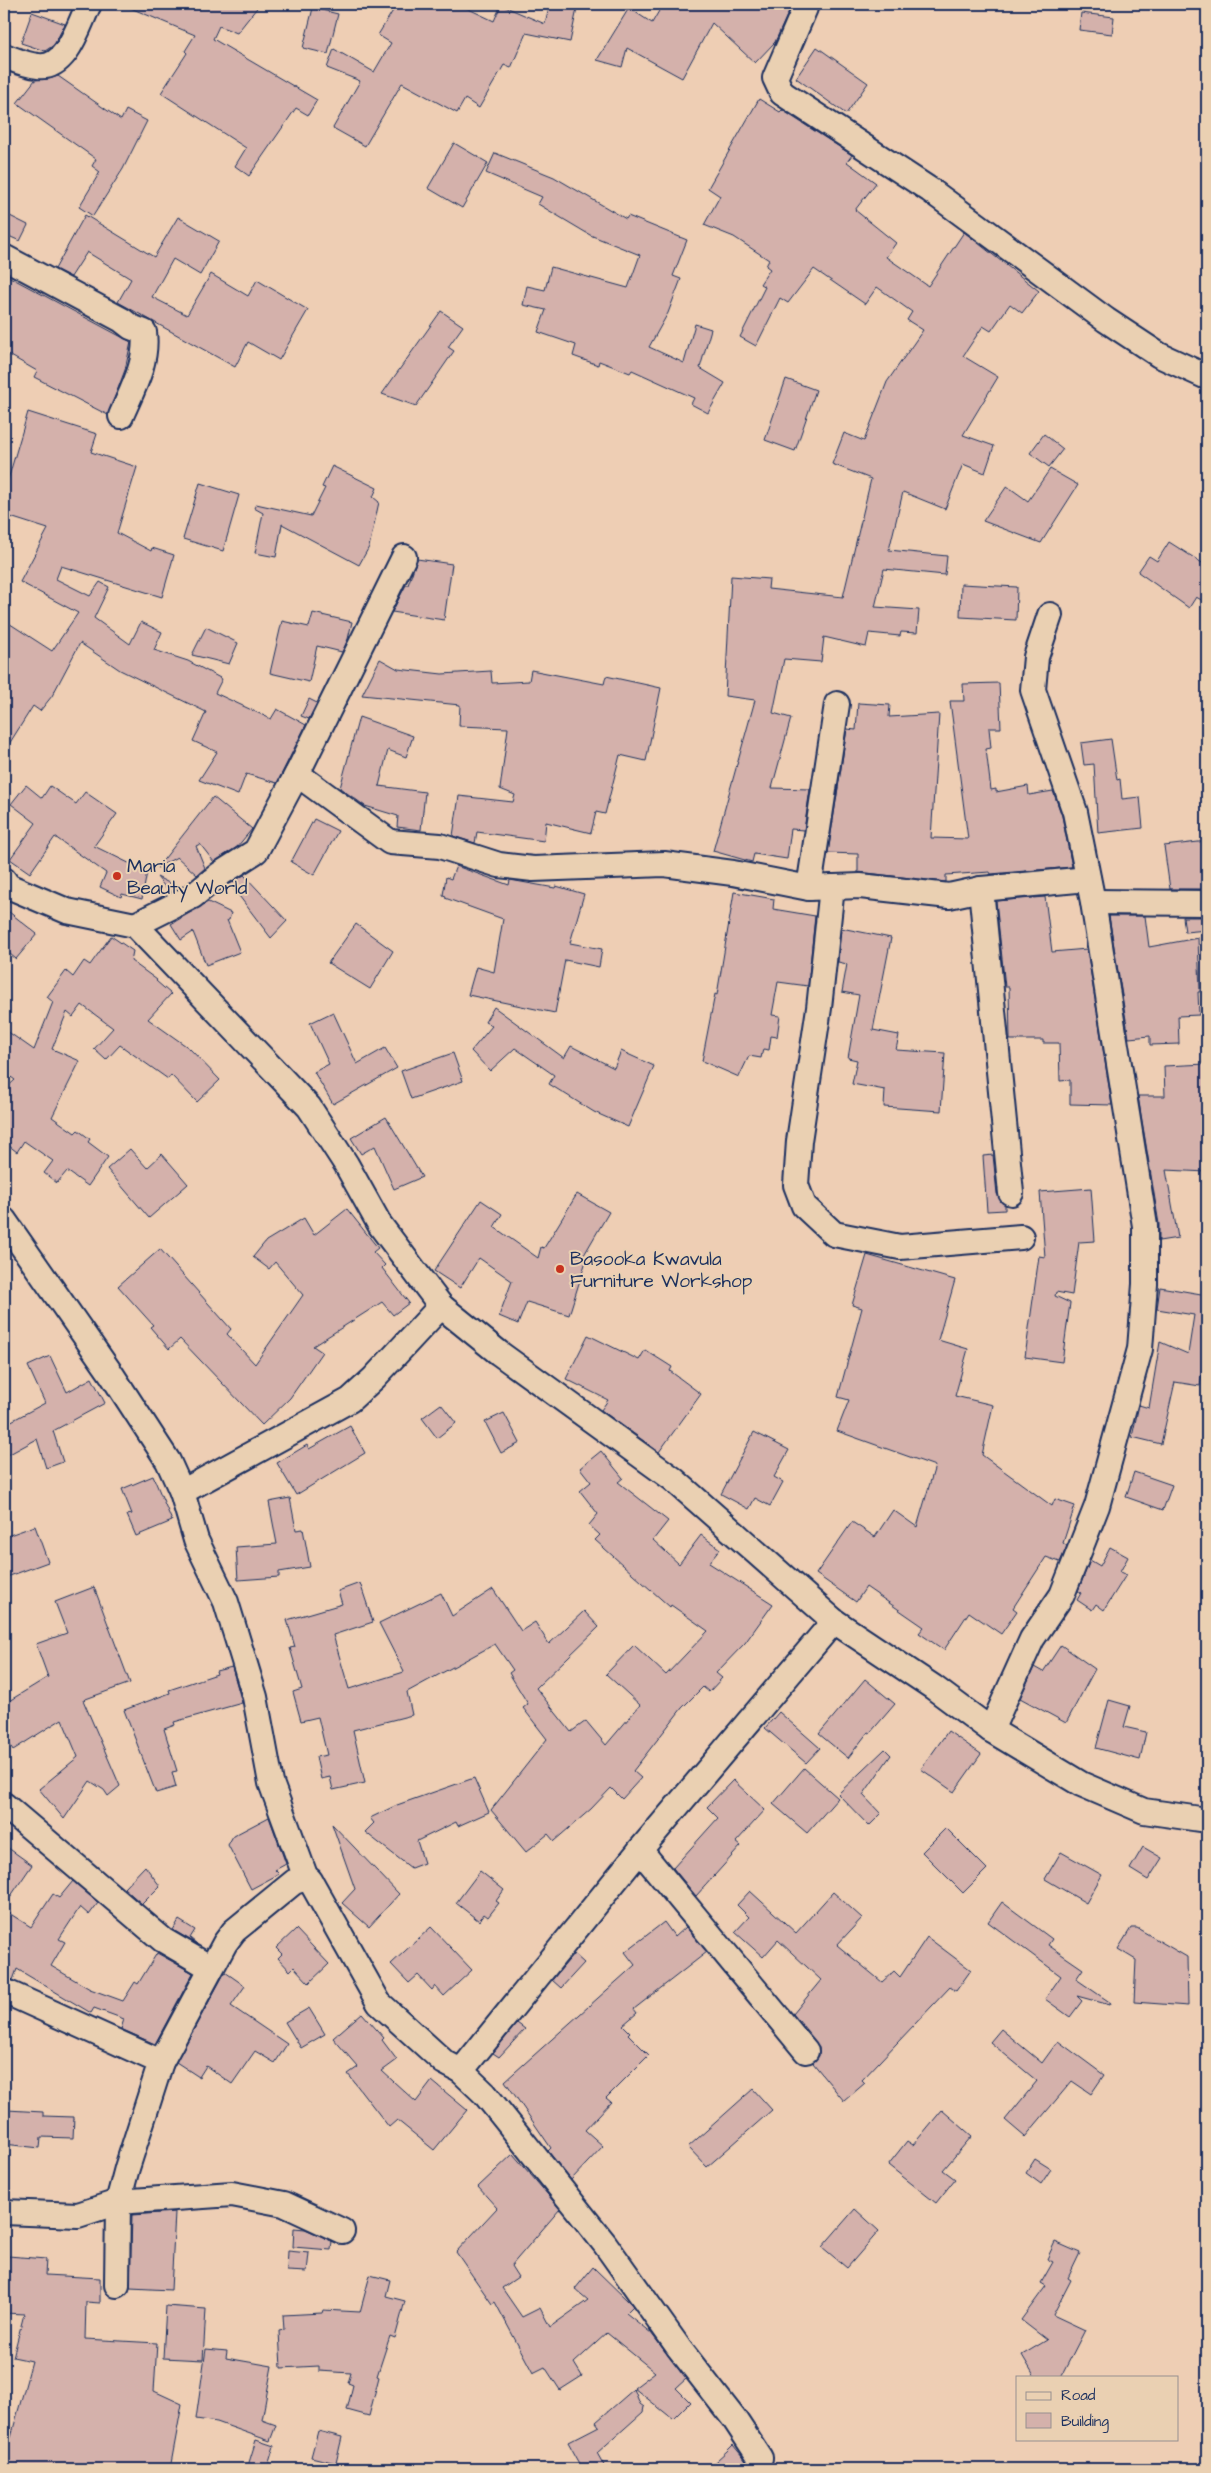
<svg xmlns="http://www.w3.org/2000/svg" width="1211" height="2473" viewBox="0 0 1211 2473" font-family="'Architects Daughter',sans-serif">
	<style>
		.building { fill: #d4b1ab; stroke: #1b2f5e }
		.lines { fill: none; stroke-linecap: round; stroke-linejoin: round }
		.street-casing { stroke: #1b2f5e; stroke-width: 28 }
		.street { stroke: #ead0b2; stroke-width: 24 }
		.poi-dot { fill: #c8321e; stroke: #ead0b2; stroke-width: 2 }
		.labels { text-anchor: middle; stroke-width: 4; stroke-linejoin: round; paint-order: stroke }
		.poi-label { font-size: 19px; fill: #1b2f5e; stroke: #ead0b2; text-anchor: start }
	</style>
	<rect width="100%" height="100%" fill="#eeceb4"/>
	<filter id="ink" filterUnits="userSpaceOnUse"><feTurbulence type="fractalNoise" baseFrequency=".02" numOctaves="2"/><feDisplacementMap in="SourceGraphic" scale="10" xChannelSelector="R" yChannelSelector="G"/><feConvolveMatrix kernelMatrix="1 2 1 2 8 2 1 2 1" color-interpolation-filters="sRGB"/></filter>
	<g filter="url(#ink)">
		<!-- building -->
		<g class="building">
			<polygon points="121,4 260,4 237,33 219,26 213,39 317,100 308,115 296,108 249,176 235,166 246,148 161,93 187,53 185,51 195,35"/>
			<polygon points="397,4 458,4 494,21 501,5 545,24 550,4 578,4 570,42 526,33 511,68 504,65 479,108 465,99 457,113 402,83 365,146 333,128 360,81 327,68 334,49 374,72 391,43 378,35"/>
			<polygon points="663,4 784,4 790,9 775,42 755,63 712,23 682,78 627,48 622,67 597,60 629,8 652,23"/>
			<polygon points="313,8 338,14 328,54 303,48"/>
			<polygon points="32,12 65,24 54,45 45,51 21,43"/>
			<polygon points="1081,13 1114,17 1112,34 1079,30"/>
			<polygon points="817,47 868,83 846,114 796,78"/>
			<polygon points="58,76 121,120 126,110 147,121 123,169 93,216 79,207 100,172 92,166 96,159 17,103 35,80 49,79"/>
			<polygon points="759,99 780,112 782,110 852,155 847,162 876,183 855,210 896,243 886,257 928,286 964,232 1039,291 1022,313 1010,304 991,331 983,326 963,356 998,377 963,435 994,446 985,473 963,464 945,509 903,492 889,550 947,556 945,575 884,569 875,607 919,610 917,633 901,632 900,636 869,633 866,647 824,637 821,662 784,659 773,713 791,718 772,788 810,789 804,830 791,829 787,859 754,854 752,862 713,851 755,700 725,696 731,576 769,579 768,589 843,597 871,479 832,464 844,433 864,441 887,382 923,330 907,320 912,312 877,287 865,304 814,269 788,303 780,298 756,346 740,337 765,287 760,284 770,269 766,266 769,260 734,237 704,225 720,196 708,188"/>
			<polygon points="454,143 488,163 462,208 428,188"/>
			<polygon points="495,153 554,177 626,219 628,216 687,240 673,276 681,279 668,313 649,347 684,363 695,324 711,329 700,368 725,383 708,413 691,404 694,398 632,370 630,373 599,361 598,365 573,356 576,345 538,332 546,310 523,305 527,286 545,290 551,267 628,288 640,255 590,235 538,204 542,197 486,173"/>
			<polygon points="4,213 28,225 20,241 4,234"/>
			<polygon points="85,215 154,257 178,217 219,241 200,275 173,259 152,297 187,315 211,274 248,296 257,280 308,310 279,360 248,342 235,367 118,302 131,279 87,252 71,277 55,269"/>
			<polygon points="4,274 131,342 125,370 108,415 34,377 37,371 4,352"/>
			<polygon points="441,311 463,326 448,347 454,351 416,406 382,394"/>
			<polygon points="786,379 816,390 795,451 765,440"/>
			<polygon points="28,412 97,434 91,452 137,467 117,533 151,551 152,548 174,555 162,597 61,566 56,579 90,596 100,582 109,587 94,618 130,644 141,622 162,632 154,650 188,661 222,679 215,693 271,719 277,709 306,725 277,783 246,774 238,795 199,780 217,752 193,741 206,712 120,670 80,643 52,696 40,711 33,706 4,752 4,620 52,651 78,613 20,582 48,529 4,515 4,493"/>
			<polygon points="1044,434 1063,449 1049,467 1030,453"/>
			<polygon points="332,466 377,488 373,497 379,502 369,547 359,565 282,524 276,557 255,553 263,513 254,508 256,504 311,516 325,488 322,487"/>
			<polygon points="1050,469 1078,485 1041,543 983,521 1007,486 1028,501"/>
			<polygon points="200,483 239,495 223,551 183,539"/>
			<polygon points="1169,542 1207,566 1207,603 1196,597 1189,608 1138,572 1149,556 1157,561"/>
			<polygon points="417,559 452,564 444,620 392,612 406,585 408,585"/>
			<polygon points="961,584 1017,587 1016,620 960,617"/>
			<polygon points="313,613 352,622 348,639 342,652 317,646 309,682 270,673 282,621 309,627"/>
			<polygon points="206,627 238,643 229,664 192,655"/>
			<polygon points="380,659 398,669 442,674 491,671 492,683 529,681 531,670 604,684 606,676 661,688 646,761 620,755 605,814 596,812 591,833 546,822 544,841 477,832 475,843 453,836 459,796 513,802 515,795 500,789 508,728 459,726 460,705 362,695"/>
			<polygon points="999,683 1001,728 989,728 991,748 986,749 991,790 996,789 996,792 1028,786 1029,795 1053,791 1062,816 1072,867 991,874 990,872 946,875 946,882 858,872 858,854 828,853 847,729 856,730 858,703 890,705 889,717 939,714 931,838 968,839 950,701 964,701 963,684"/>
			<polygon points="309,699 317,703 309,719 301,716"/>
			<polygon points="359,717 413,736 406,757 388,750 379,786 425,792 421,830 397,827 398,816 365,806 340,788"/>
			<polygon points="1111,739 1117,780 1120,779 1122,799 1140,797 1143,828 1098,833 1094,764 1084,765 1081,743"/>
			<polygon points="26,785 42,798 50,786 76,804 85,792 117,814 94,846 147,872 142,899 122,894 121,897 100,887 106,873 55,837 30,873 10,859 36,823 11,804"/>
			<polygon points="213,797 252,829 237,847 214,862 200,844 196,846 205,868 197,875 177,857 157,868"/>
			<polygon points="314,819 338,831 314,875 291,862"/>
			<polygon points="1207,841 1207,889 1170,889 1164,846"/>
			<polygon points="456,866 509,885 510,880 555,888 556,886 584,894 570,943 602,949 599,967 565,960 555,1013 468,995 476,967 494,972 503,919 445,898 446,896 443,895 446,877 451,879"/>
			<polygon points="244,875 287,921 271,938 230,884"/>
			<polygon points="157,877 179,888 169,892"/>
			<polygon points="734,892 774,899 773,909 815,916 808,986 778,982 772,1015 780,1016 777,1037 771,1036 769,1050 763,1049 761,1058 749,1056 739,1077 702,1061 715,994 717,995"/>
			<polygon points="1045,897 1052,952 1087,949 1112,1105 1070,1104 1070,1080 1060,1081 1059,1043 1043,1043 1043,1040 1010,1040 1009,987 1005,987 996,901"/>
			<polygon points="208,902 231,913 229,920 227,920 240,952 206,965 193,932 181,940 171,924"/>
			<polygon points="4,908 37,934 16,959 4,949"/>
			<polygon points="1109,916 1145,916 1149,947 1198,938 1200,992 1198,992 1199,1015 1178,1016 1179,1044 1150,1045 1150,1036 1129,1038"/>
			<polygon points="1183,917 1207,917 1207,930 1185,932"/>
			<polygon points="356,924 393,951 370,989 328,963"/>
			<polygon points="841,928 891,938 873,1030 899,1035 896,1050 945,1053 941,1111 884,1107 885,1090 852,1084 857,1060 848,1058 859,995 842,992 847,964 838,962"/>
			<polygon points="111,936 133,951 131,961 157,980 156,981 171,994 148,1019 189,1048 220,1080 197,1102 171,1075 168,1079 120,1045 106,1060 94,1049 113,1028 82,1005 73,1017 67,1012 52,1049 80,1061 52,1117 75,1133 78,1130 90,1139 88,1142 108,1157 88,1186 67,1171 57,1183 44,1173 53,1161 24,1141 17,1152 4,1142 4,1090 15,1080 4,1072 4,1029 34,1050 53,1002 47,997 66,971 73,977 84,961 90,965"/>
			<polygon points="494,1007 564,1058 571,1046 614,1068 621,1051 654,1066 628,1127 594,1112 549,1084 554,1075 515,1048 490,1071 471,1051 492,1026 485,1022"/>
			<polygon points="333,1012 357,1064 385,1048 397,1068 333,1104 314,1072 329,1064 310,1023"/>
			<polygon points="453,1053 463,1081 411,1099 401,1071"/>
			<polygon points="1207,1064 1207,1172 1166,1170 1178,1238 1159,1241 1159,1224 1138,1096 1165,1096 1164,1066"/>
			<polygon points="386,1117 422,1177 394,1189 375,1146 361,1154 351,1138"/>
			<polygon points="130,1149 147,1168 162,1154 188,1184 149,1218 107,1169"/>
			<polygon points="993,1155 997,1194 1005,1205 1005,1210 987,1211 983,1156"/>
			<polygon points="1091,1188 1095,1241 1079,1242 1072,1295 1056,1292 1055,1296 1070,1303 1062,1362 1025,1357 1039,1256 1045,1257 1040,1192"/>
			<polygon points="577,1194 609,1212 581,1260 586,1261 569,1315 527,1302 518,1324 499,1316 512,1281 479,1258 460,1288 434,1271 481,1200 502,1214 494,1227 538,1258 541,1247 544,1248"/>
			<polygon points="347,1209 378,1248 373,1252 385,1265 382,1268 409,1303 393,1315 382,1302 313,1346 322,1352 290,1398 262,1425 180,1339 169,1349 150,1327 153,1325 118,1286 160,1249 231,1329 227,1334 255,1364 303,1295 275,1262 269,1269 253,1257 266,1241 304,1218 314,1235"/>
			<polygon points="867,1255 955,1280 938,1340 968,1349 955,1396 993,1405 982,1455 1052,1506 1055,1499 1075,1506 1063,1543 1067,1546 1060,1562 1046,1557 1013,1608 1017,1611 1001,1634 969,1612 944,1650 919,1633 924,1627 866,1587 856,1602 816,1574 852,1522 875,1537 893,1510 917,1527 935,1466 837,1431 849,1400 838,1397 862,1308 852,1305"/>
			<polygon points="1160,1287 1207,1295 1207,1351 1205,1351 1200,1386 1175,1382 1161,1444 1132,1437 1139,1405 1149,1408 1160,1342 1188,1354 1194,1315 1157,1309"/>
			<polygon points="588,1335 639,1360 645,1350 672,1367 670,1371 701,1394 659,1452 601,1410 608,1400 566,1379"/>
			<polygon points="50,1356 67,1392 92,1378 105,1403 53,1431 63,1462 46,1468 37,1439 4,1457 4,1425 45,1403 28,1366"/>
			<polygon points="441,1404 456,1423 437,1438 422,1418"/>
			<polygon points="504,1413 520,1443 501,1453 485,1422"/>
			<polygon points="350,1426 365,1453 296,1495 277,1463 307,1445 309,1449"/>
			<polygon points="754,1432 789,1450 774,1477 783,1482 770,1506 755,1498 749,1509 721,1494"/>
			<polygon points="601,1451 623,1478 618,1482 668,1521 653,1540 679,1564 701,1535 720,1549 709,1563 773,1604 745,1643 716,1673 722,1678 709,1692 703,1687 682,1708 633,1771 641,1778 622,1799 611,1788 591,1809 554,1841 548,1834 526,1852 491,1810 547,1739 523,1708 528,1704 509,1673 513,1670 495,1644 407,1692 412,1715 353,1730 365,1783 333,1790 330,1777 321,1779 316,1757 327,1755 318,1717 301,1721 293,1692 302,1689 290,1648 295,1647 287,1620 342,1604 338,1591 360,1583 373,1622 333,1635 349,1689 404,1672 379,1623 441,1593 452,1616 493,1589 521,1631 535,1622 549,1644 584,1611 599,1627 536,1688 571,1732 586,1721 606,1745 640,1705 606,1674 634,1645 666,1675 708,1631 671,1605 670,1607 595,1540 600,1535 589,1525 598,1514 580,1491 591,1482 580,1468"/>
			<polygon points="1134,1472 1172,1485 1163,1510 1126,1497"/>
			<polygon points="153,1476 172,1521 136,1536 127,1515 132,1514 122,1489"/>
			<polygon points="290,1498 296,1530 303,1529 310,1567 279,1572 279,1577 238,1580 236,1547 277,1544 269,1502"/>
			<polygon points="35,1526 48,1562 4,1578 4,1537"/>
			<polygon points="1110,1547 1128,1557 1120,1572 1126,1575 1104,1610 1096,1604 1092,1610 1077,1600 1081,1593 1078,1591 1090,1560 1100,1566"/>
			<polygon points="94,1587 130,1683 83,1700 120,1786 108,1796 104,1790 90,1781 64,1819 39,1789 78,1757 62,1719 13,1750 4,1735 4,1704 48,1677 36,1644 67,1633 55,1602"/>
			<polygon points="1061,1645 1095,1669 1066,1723 1020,1698 1034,1667 1043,1672"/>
			<polygon points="232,1667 242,1703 174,1722 175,1725 164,1729 177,1771 172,1772 176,1787 156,1793 124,1710 170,1693 169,1690 217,1674 216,1671"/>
			<polygon points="865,1679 895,1704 870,1733 868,1732 848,1758 819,1734"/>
			<polygon points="1109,1700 1130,1706 1124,1727 1146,1732 1140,1760 1096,1748"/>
			<polygon points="779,1712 820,1748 806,1763 765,1728"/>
			<polygon points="948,1731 981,1754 954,1792 921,1769"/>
			<polygon points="885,1749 891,1755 863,1795 881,1814 869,1826 838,1794"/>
			<polygon points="804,1768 838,1798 807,1833 773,1804"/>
			<polygon points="474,1778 489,1812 458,1826 456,1822 417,1841 424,1863 411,1868 365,1832 374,1823 370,1818 397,1805"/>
			<polygon points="733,1780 765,1810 736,1842 741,1846 696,1896 673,1868 718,1818 707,1807"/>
			<polygon points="269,1817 286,1864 275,1870 279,1874 251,1889 228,1845 233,1836"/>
			<polygon points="332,1824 399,1894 369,1927 342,1903 355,1889"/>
			<polygon points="946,1828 987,1869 963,1893 922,1852"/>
			<polygon points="4,1845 32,1865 4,1906"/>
			<polygon points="1143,1847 1162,1858 1148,1880 1130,1869"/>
			<polygon points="1061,1852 1102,1875 1086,1903 1045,1879"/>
			<polygon points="145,1866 160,1886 142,1904 124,1888"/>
			<polygon points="480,1871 504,1890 496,1901 499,1903 488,1917 484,1914 479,1921 456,1903"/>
			<polygon points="73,1881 98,1903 89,1915 80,1907 59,1939 65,1942 51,1966 90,1989 123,2001 135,1982 138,1984 157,1953 193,1973 155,2044 121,2029 124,2019 94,2008 91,2013 17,1969 13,1980 4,1977 4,1910 31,1927 53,1894 59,1898"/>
			<polygon points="750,1891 796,1933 833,1892 862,1918 837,1945 882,1982 894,1971 900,1977 927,1937 971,1970 956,1991 950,1987 862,2080 865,2083 844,2101 813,2063 819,2056 819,2048 793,2014 821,1980 778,1940 763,1957 735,1932 749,1917 737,1905"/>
			<polygon points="1002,1902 1052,1939 1048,1945 1083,1969 1076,1979 1111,2003 1110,2005 1077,1996 1082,2001 1070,2017 1045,1999 1061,1976 988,1922"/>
			<polygon points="179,1920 195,1930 190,1938 197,1944 173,1930"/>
			<polygon points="664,1922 675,1937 686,1927 707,1952 634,2009 637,2013 623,2025 630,2032 628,2034 649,2055 606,2098 611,2102 585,2130 603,2146 571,2180 548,2151 551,2148 505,2081 635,1965 625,1952"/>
			<polygon points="431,1927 472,1970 444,1996 435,1986 432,1990 418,1975 409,1983 391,1964"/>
			<polygon points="1131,1928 1137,1928 1187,1957 1188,2006 1134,2002 1136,1960 1118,1949"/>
			<polygon points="296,1929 329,1964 309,1983 294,1967 290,1971 278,1958 282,1954 276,1948"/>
			<polygon points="574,1954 584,1963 561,1988 552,1980"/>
			<polygon points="225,1972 245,1986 231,2006 287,2044 275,2063 255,2051 232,2084 206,2066 199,2077 176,2062"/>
			<polygon points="309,2008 325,2034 301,2048 285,2022"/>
			<polygon points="362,2013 384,2038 382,2040 397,2060 382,2071 416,2102 432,2081 467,2110 434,2150 397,2120 389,2127 348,2074 358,2067 333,2038"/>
			<polygon points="517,2023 525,2029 499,2057 493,2053"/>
			<polygon points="1001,2029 1042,2063 1058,2041 1104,2075 1091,2094 1072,2081 1025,2137 1005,2120 1037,2081 990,2042"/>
			<polygon points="753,2089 772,2110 707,2167 688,2147"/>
			<polygon points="7,2110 43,2112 43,2116 74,2117 73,2138 41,2137 40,2148 4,2144 4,2116 6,2117"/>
			<polygon points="942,2110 972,2136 943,2170 955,2179 936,2203 888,2165 907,2141 913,2145"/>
			<polygon points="513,2154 560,2209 511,2266 518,2277 502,2288 522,2317 540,2308 550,2327 588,2300 575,2289 593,2267 628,2301 633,2306 626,2313 651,2333 686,2379 676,2388 690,2402 673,2419 634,2388 655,2372 607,2333 574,2363 582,2376 560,2390 545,2367 533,2373 495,2302 492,2304 456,2252 497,2208 478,2187"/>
			<polygon points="1035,2159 1051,2169 1041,2184 1026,2173"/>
			<polygon points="855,2209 879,2231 847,2268 822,2247"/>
			<polygon points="175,2212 171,2290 130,2288 132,2215"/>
			<polygon points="294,2228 305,2229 332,2241 331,2250 293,2247"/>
			<polygon points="1055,2242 1080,2253 1068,2278 1071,2280 1053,2315 1085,2330 1061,2377 1035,2377 1022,2355 1047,2340 1021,2320 1046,2286 1041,2283 1053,2262 1047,2259"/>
			<polygon points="288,2251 309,2253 307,2272 287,2271"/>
			<polygon points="8,2256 46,2259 45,2275 100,2278 100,2303 86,2302 85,2339 157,2343 154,2391 182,2404 170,2469 4,2469 4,2462 32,2361 13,2357 24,2314 4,2313"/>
			<polygon points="370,2275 390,2280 386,2296 405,2301 395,2338 390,2336 377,2376 379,2377 369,2416 347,2410 353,2385 348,2383 351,2373 319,2371 319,2366 281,2368 279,2331 284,2330 283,2315 322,2313 323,2310 360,2312"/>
			<polygon points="166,2306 206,2309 203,2360 163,2358"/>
			<polygon points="206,2349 227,2351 226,2358 272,2366 262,2420 276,2425 270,2441 217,2422 196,2419"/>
			<polygon points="634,2389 640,2404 644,2407 643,2412 597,2453 606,2469 583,2469 568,2442 599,2426 596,2422"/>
			<polygon points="318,2431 342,2437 336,2463 311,2457"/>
			<polygon points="256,2440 274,2446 267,2469 247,2469"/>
			<polygon points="733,2445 753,2469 707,2469 727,2451"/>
		</g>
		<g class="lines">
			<defs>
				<g id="street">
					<polyline points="804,4 805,8 775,78 782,93 930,190 1106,320 1159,355 1207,377"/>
					<path d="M4,56c11,4 22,9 34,10 29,4 41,-42 51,-62"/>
					<path d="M4,257l118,63 9,7 13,5c4,30 -11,56 -23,84"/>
					<polyline points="297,774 390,842 440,846 499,865 533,869 664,864 733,873 809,888 860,886 949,896 981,889 1088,879"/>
					<polyline points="4,880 8,886 67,911 135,925 309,1107 346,1164 380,1225 441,1306 499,1353 673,1479 834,1621 933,1687 991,1730 1081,1784 1144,1811 1207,1820"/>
					<polyline points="832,887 819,1008 799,1141 796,1185 804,1206 834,1234 900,1247 1021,1237"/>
					<polyline points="809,888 837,704"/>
					<polyline points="981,889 1011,1193"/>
					<polyline points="1093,902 1207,903"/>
					<polyline points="135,925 193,896 220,874 256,851 297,774 404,557"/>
					<polyline points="4,1220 112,1375 168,1461 182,1492 196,1540 226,1602 255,1697 271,1783 306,1878"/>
					<polyline points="182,1492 350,1400 374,1378 441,1306"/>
					<polyline points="991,1730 1032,1639 1062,1595 1097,1506 1140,1349 1145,1284 1145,1226 1093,902 1075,812 1033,690 1036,657 1050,615"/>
					<polyline points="4,1805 163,1940 211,1968"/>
					<polyline points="640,1850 806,2051"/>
					<polyline points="4,1991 161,2062"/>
					<polyline points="461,2071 640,1850 834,1621"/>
					<polyline points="4,2212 78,2215 118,2202 232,2194 284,2204 342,2231"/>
					<polyline points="117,2285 118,2202 127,2168 161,2062 225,1943 234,1931 294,1882 306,1878 310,1880 379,2003 444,2062 461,2071 485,2094 605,2244 679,2348 735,2420 760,2458"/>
				</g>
			</defs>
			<!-- street casing -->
			<use href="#street" class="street-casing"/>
			<!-- street -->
			<use href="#street" class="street"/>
		</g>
	</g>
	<!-- markers -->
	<g class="poi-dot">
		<circle cx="117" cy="876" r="5"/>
		<circle cx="560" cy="1269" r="5"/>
	</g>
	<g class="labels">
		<!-- poi labels -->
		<g class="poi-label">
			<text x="127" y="872">Maria<tspan x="127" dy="22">Beauty World</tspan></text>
			<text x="570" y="1265">Basooka Kwavula<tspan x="570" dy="22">Furniture Workshop</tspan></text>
		</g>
	</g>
	<!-- margin -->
	<rect width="1211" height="2473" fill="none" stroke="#ead0b2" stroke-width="20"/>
	<rect x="10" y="10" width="1191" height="2453" fill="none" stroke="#1b2f5e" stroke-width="2" filter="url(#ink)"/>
	<!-- legend -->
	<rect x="1016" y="2376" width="162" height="65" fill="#ead0b2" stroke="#979090"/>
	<rect x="1026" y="2392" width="25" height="8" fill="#ead0b2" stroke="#979090"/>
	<text x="1061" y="2400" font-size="15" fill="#1b2f5e">Road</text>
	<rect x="1026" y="2413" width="25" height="15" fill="#d4b1ab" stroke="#979090"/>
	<text x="1061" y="2426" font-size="15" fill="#1b2f5e">Building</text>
</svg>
